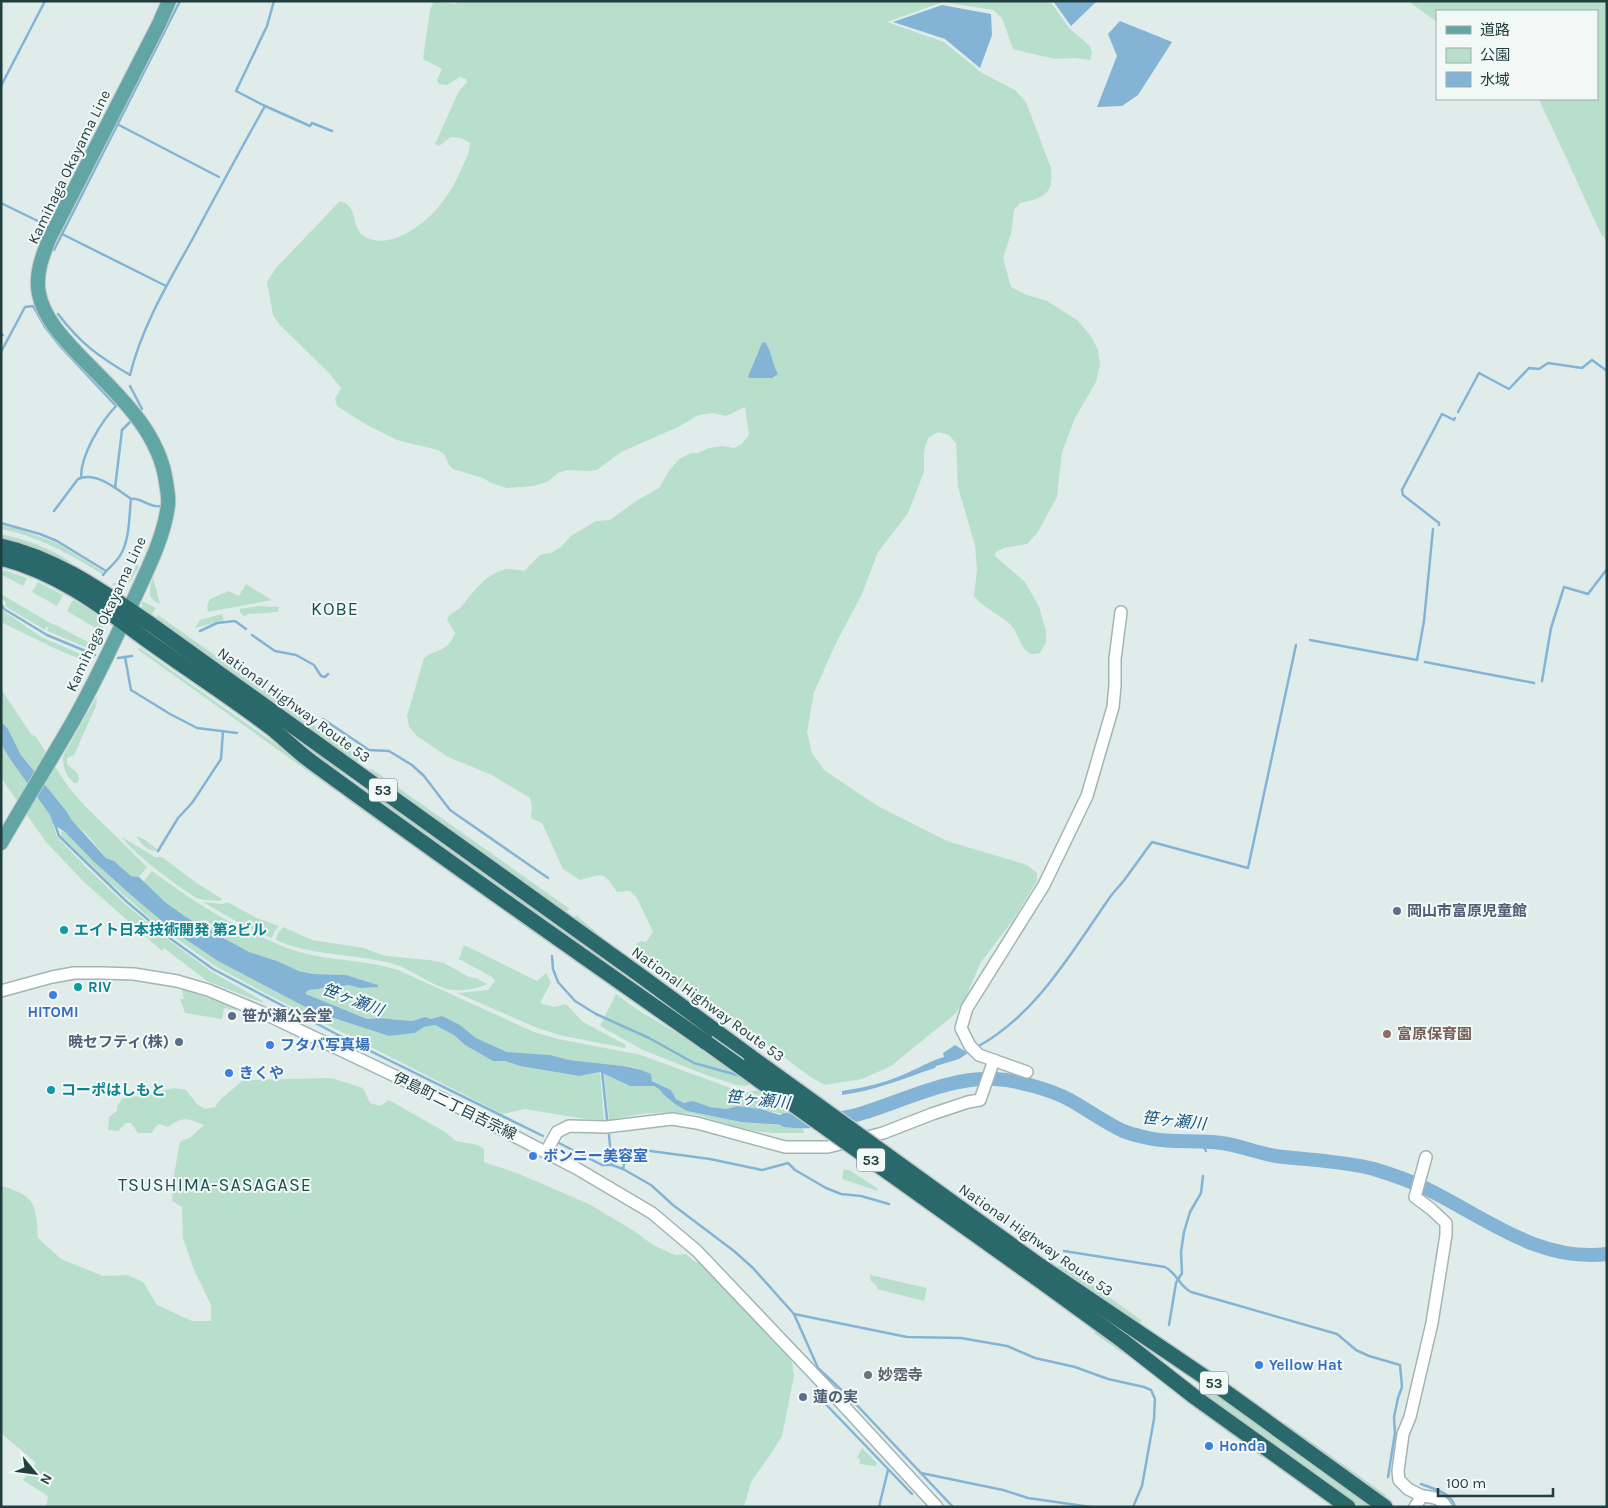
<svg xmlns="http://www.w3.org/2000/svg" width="1608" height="1508" viewBox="0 0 1608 1508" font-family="Karla,'Noto Sans JP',sans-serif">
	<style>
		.green { fill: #b7dfcc }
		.water { fill: #83b4d6 }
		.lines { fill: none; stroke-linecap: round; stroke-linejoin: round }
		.stream { stroke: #83b4d6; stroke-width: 2.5 }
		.river { stroke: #83b4d6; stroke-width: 14 }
		.minor-casing { stroke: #a2b4b3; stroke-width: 14 }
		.major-casing { stroke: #c0c9c9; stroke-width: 16 }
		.highway-casing { stroke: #c0c9c9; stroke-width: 18 }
		.minor { stroke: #fff; stroke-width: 11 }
		.major { stroke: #61a5a5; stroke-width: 14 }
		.highway { stroke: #29696c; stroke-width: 15 }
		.highway-bridge-casing { stroke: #c0c9c9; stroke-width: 18; stroke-linecap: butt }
		.highway-bridge { stroke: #29696c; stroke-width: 15 }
		.service-dot { fill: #5c6f8a; stroke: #f1f8f6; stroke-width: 2 }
		.culture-dot { fill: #0f9aa8; stroke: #f1f8f6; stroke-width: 2 }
		.shop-dot { fill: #3f7fe0; stroke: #f1f8f6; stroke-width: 2 }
		.education-dot { fill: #8d6e63; stroke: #f1f8f6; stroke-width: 2 }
		.worship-dot { fill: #6b7280; stroke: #f1f8f6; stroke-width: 2 }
		.labels { text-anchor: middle; stroke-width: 4; stroke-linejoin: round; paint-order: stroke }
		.shield { fill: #f1f8f6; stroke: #5e7674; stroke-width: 1 }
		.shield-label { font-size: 14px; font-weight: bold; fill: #1f3e3d }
		.street-label { font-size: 15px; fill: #1f3e3d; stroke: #f1f8f6 }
		.service-label { font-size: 15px; font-weight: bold; fill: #4e5e75; stroke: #f1f8f6; text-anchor: start }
		.culture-label { font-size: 15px; font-weight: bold; fill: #0d838f; stroke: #f1f8f6; text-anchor: start }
		.shop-label { font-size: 15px; font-weight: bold; fill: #366cbe; stroke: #f1f8f6; text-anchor: start }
		.education-label { font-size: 15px; font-weight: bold; fill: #785e54; stroke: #f1f8f6; text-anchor: start }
		.worship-label { font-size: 15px; font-weight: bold; fill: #5b616d; stroke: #f1f8f6; text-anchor: start }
		.water-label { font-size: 16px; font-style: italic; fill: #15527e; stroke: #f1f8f6 }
		.quarter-label { font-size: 18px; letter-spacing: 1px; fill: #1a5151; stroke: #f1f8f6 }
	</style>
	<rect width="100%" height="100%" fill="#e0ecea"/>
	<!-- green -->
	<g class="green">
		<path d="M436,1l19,3 5,-3h590l19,27 21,18 2,7 -2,7 -15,-2 -20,1 -42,-10 -11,-31 -9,-8 -50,-8 -56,20 57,20 38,31 33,17 11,12 25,66c3,27 -8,30 -31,35l-6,7 -3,24 -8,24 8,29 16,8 20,6 30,19 14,16 7,14 2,15 -4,17 -21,36 -13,34 -5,45 -19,35 -11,12 -23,4 -8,4 -1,4 30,26 14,25 7,24v11l-6,11c-5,1 -8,2 -12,-1 -8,-6 -9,-15 -14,-23 -7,-11 -30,-20 -40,-33l3,-26 -2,-25 -17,-58 -2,-44 -7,-8 -11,-3 -10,6 -4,13v21l-16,41 -30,39 -16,42 -26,49 -22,49 -7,40 5,21 12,17 52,35 71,36 80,24 10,8v8l-24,39 -32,42 -16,37 -10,15 -64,52 -29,13 -37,6 -13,-7 -55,-41 -36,-24 -22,-11 -37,-31 -21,-14 -5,-13 5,-3 5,1 7,-10 -16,-34 -7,-7 -13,1c-15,-23 -15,-17 -37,-12l-17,-11 -21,-46 -11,-5 1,-12 -2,-8 -38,-23 -44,-18 -31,-21 -8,-9 -2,-11 17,-58c14,-10 24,-6 31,-25l-8,-14c3,-7 10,-7 15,-13 12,-15 25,-34 46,-37 5,0 11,1 16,2l16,-16 11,-2 10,-6 10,-11 25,-15 14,-1 26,-19 23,-13 10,-17 10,-12 12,-6h7l11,-5 14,-2 11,2 8,-4 7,-9 -4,-28 -19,9 -13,-3 -14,2 -21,12 -57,25 -24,18 -7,1 -23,-1 -9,3 -11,9 -14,4 -26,2 -16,-5 -8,-5 -30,-9 -4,-4 -4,-10 -7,-5 -41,-10 -30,-15 -30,-19 -2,-7 6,-11 -12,-15 -49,-48 -7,-10 -6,-33 9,-14 64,-67c22,6 7,31 30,38 25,9 59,-18 73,-38 8,-10 14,-22 19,-33 4,-9 8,-16 8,-25l-9,-5 -10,-1 -12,9 -4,-2 24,-53 8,-9 -1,-3 -6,-2 -13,8 -8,-1 -2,-4 5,-11 -19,-10 7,-49 3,-7z"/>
		<polygon points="1408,1 1607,1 1607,241 1601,234 1539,99 1597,99 1597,11 1437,11 1437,22"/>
		<path d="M1,525l15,3 41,15 47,29 -2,2c-34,-21 -62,-37 -101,-45z"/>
		<path d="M1,534c29,7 55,15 78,35l-43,-20 -35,-11z"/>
		<path d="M137,564l2,3 -10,16 -11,4 -7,-3c15,-3 18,-6 26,-20z"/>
		<polygon points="4,570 27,578 23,586 2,575"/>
		<path d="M153,578l7,26c-13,-5 -12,-14 -7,-26z"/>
		<polygon points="38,582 63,595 57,606 32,592"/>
		<polygon points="246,584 272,600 208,612 207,606 210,599 229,591 239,596"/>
		<polygon points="1,594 52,624 56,625 97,647 95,651 47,631 48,627 46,627 45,630 5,606 6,602 1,598"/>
		<path d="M73,600c14,8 31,15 31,33l-37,-22z"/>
		<polygon points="142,601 156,608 151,615 142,608"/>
		<polygon points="259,606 279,607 278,612 249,614 244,616 240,612 240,609"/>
		<polygon points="1,609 41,637 92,659 90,663 56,649 1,622"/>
		<polygon points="222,614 224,620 195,628 200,620"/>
		<polygon points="158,615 358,756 359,759 357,762 354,762 158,621 156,618"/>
		<polygon points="140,648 336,787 337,792 137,649"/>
		<polygon points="1,689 31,734 36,737 69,788 84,805 147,867 139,877 131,876 114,861 106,858 90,838 71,819 67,812 21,755 8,729 1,720"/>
		<path d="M97,696l-1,10 -22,49 -7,3v6l11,10 1,6 -2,3h-3c-9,-8 -11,-16 -11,-27z"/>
		<polygon points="275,721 290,730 313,751 339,769 339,772 337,772"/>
		<polygon points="1,744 10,759 50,815 57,837 87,868 124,903 170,941 212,972 263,1001 263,1003 207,981 164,948 162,951 84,882 46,842 1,778"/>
		<polygon points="370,769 372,769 570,909 565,912 561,912 370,773 369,771"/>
		<polygon points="365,787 586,942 582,949 417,831 390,808 368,792"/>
		<polygon points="348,796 540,934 540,937 345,798"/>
		<polygon points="61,831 65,832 93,861 131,895 218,961 315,1012 389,1036 415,1033 424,1027 435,1025 454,1035 465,1045 493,1061 505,1061 520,1066 579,1076 600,1072 604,1120 585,1119 525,1109 502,1114 261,991 215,966 173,936 152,920 109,882 61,836"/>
		<path d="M136,836l8,3 14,11 -1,1c-10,0 -16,-7 -21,-15z"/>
		<path d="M122,837l33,20h7l33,25 27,17 -2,2c-7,-1 -16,0 -23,-3 -15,-8 -68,-48 -75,-61z"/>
		<path d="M152,871c35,26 71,50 112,67 13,6 26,12 39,15 31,8 64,7 95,17l136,62 24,7 83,16 95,35 12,2 11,-2 36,26 -58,-10 -10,3 -17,-2 -17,-6 -9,2 -8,-4 -5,-9 -48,-24 -54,-6 -19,-5 -43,-3 -31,-14 -16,-13 -18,-8 -11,2 -6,-2 -13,4 -34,-3 -11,1 -61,-25v-2l3,-2 40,-5 10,3 19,-3 -32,-10 -33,-1 -14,-3 -22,-10 -28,-9 -63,-35 -21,-15 -22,-20z"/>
		<polygon points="203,902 223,904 227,902 257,918 279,926 274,932 272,938 246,927"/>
		<polygon points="576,915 603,938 604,941 573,919"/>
		<path d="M283,927l29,13 51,8 23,8 43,4 15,3 25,14 7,1 11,6c-9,5 -24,7 -34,6 -14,0 -41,-20 -56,-25 -40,-12 -83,-8 -121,-25l1,-5z"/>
		<polygon points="464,945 537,981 546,973 551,982 540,1003 554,1007 566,1004 583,1022 626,1045 625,1048 559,1035 535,1027 457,993 488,990 495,981 492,977 459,959"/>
		<polygon points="182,989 237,1008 236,1010 224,1008 222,1019 185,1013 180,999 184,999"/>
		<polygon points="616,994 638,1010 678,1034 750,1083 747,1086 736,1085 706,1075 643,1050 600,1026"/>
		<path d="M604,1074l26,12h24l33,25 54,11 61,5 2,6c-20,0 -39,1 -58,-4 -16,-3 -32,-10 -48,-14 -30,-6 -60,-1 -89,5z"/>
		<path d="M331,1078l32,10 7,15 10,3 9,-6 56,32 11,9 22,4 6,4v13l33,11 72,31 45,27 19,14 22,10 11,-1 8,7 10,4 83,88 5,9 2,14 -12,60 -12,19 -19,27 -7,25h-698l2,-11 -25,-16 13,-17 -35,-30v-247c10,2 26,8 31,17 5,9 5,25 6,35l23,21 42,17 25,-1 15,7 14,23 35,16h19v-16l-17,-35 -11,-32 -1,-31 -10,-6 2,-26 6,-33 11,-5 13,-12c-17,-7 -21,-9 -36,2l-8,-3 -4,2 -4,7h-14l-7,-10h-5l-8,8 -10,-1 1,-13 8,-6v-5l6,-8 10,-2 9,1 13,-5 20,-4 11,2 11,14 8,5 10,-2 5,-7 23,-20z"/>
		<polygon points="844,1169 851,1171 878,1189 878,1191 842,1179"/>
		<polygon points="1063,1264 1141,1320 1141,1324 1055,1268"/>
		<polygon points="870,1275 927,1288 924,1301 877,1289 877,1286 871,1281"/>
		<polygon points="1097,1329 1154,1371 1121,1352 1094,1333"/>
		<polygon points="1204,1382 1374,1507 1359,1507 1198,1391"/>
		<polygon points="1181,1394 1267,1455 1265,1457 1262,1457 1180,1397"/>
		<polygon points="1285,1423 1386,1495 1385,1497 1285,1425"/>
		<polygon points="862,1448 877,1463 876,1466 860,1464 860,1459 857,1458"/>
	</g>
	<!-- water -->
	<g class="water">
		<polygon points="1053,1 1097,1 1071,26"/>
		<polygon points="942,5 991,14 992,35 980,68 945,39 893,22"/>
		<polygon points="1120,21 1172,42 1138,95 1122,106 1097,107 1117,56 1108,34"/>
		<path d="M765,342c7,10 7,22 13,32l-6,4h-22l-2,-1 14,-34z"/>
		<polygon points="1,721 8,729 21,755 67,812 71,819 106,858 114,861 131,876 139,877 165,902 186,917 249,952 277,961 299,971 313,974 346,975 378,985 378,987 359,988 349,985 309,990 306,992 306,994 367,1019 378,1018 412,1021 425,1017 431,1019 442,1016 460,1025 476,1038 507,1052 550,1055 569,1060 623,1066 641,1070 651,1074 652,1081 671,1090 676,1099 684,1103 693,1101 710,1107 727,1109 737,1106 760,1109 780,1115 795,1116 810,1127 741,1122 687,1111 675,1104 663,1094 660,1090 654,1086 630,1086 600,1072 579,1076 520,1066 505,1061 493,1061 465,1045 454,1035 435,1025 424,1027 415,1033 389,1036 315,1012 218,961 175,932 131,895 93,861 65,832 53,824 50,815 10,759 1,744"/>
		<path d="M955,1045l13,8 -9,6 -23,7 -1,2c-31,10 -60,23 -93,27v-4c18,-3 35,-6 53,-13 17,-6 32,-16 49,-21l-1,-4z"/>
	</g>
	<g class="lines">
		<!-- stream -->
		<g class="stream">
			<polyline points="274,1 267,26 236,91 265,106 310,126 312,123 332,131"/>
			<polyline points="1,86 45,1"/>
			<polyline points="117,124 219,177"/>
			<polyline points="1,203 48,226"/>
			<polyline points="62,234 166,286"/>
			<polyline points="54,250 180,1"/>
			<path d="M58,314c23,30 40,42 72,61 12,-49 38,-92 62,-135 24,-45 48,-90 73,-134"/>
			<polyline points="1,334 3,335"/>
			<path d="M1,352l24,-45 8,-1 12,21 15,19 56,60c-15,16 -35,48 -35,71"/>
			<polyline points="130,386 142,409"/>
			<polyline points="1458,412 1479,373 1509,389 1529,368 1539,369 1548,363 1582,368 1592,360 1607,371"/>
			<polyline points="115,488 122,430 130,422"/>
			<path d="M54,511l24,-32c18,-8 39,10 53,20 10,-2 18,9 29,7"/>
			<polyline points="1,523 40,534 57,541 106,571"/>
			<polyline points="1439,525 1439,523 1403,495 1402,490 1442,414 1454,420 1455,418"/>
			<path d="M103,575c5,-7 14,-13 18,-21 9,-16 8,-38 10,-55"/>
			<polyline points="1,604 4,609 47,635 95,655"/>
			<polyline points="200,631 217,623 235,621 246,629"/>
			<polyline points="252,635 275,651 296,655 314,665 321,676 325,677 328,674"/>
			<polyline points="1310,640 1417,660 1424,621 1433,529"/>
			<polyline points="125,657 131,690 170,714 197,728 237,733"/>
			<polyline points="118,658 132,656"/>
			<polyline points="1425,662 1534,683"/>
			<polyline points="1542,681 1551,628 1564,587 1588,594 1607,569"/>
			<polyline points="323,719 369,750 389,751 412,765 424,776 450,810 548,878"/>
			<polyline points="55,824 59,836 126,901 171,939 213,969 342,1037 543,1136"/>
			<polyline points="158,851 178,818 192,803 221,759 223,731"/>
			<polyline points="552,956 553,969 558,982 575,1001 596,1014 649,1038 694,1063 744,1077"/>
			<path d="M977,1047c59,-32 94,-94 131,-147 5,-8 12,-14 17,-21 9,-12 18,-25 27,-37l96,26 48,-223"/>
			<polyline points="602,1071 607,1119"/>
			<polyline points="609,1135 612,1165"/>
			<polyline points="557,1142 602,1165 612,1165 623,1169 651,1185 673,1205 734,1251 753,1268 794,1314 818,1368 852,1400 953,1507"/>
			<polyline points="1201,1142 1206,1151"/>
			<polyline points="623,1169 628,1148 710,1159 762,1170 788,1163 795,1170 826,1188 841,1194 861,1196 889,1204"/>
			<path d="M1064,1251l101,16c12,6 14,19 26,25l146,42 19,16 13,6 31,9 2,22 -4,11 -4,19 1,16 -7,44"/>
			<polyline points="794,1314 907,1337 961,1338 1007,1346 1035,1358 1075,1367 1108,1379 1144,1387 1151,1390 1155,1399 1154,1419 1142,1486 1133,1507"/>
			<polyline points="1169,1325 1176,1283 1182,1273 1181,1252 1184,1232 1190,1212 1201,1193 1203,1176"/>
			<polyline points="817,1387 816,1394 912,1494"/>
			<polyline points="921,1473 1003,1490 1028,1498 1091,1507"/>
			<path d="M1421,1484c13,5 30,8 34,23"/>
			<polyline points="879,1507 888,1470"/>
		</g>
		<!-- river -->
		<path class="river" d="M785,1120c25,3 58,0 81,-8 41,-13 87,-36 130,-33 20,1 56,11 74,21 18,10 34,22 53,31 7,3 17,5 25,7 24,6 49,1 73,5 18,2 36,10 55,13 32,4 67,5 98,13 16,5 34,11 49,18 59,28 115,76 184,67"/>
		<defs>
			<g id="minor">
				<polyline points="1,991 52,977 74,973 102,973 134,974 177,981 208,990 261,1012 441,1098 576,1168 652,1213 697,1251 830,1391 937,1507"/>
				<polyline points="1027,1072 979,1055 970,1046 961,1028 967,1008 1044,885 1087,796 1113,707 1115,685 1115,659 1121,612"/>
				<polyline points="546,1152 557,1132 569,1126 606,1127 672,1119 697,1123 785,1147 828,1147 883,1133 932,1114 968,1102 980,1100 994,1060"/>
				<polyline points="1422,1496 1408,1489 1399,1480 1398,1471 1403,1434 1410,1417 1432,1323 1446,1235 1446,1223 1431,1209 1415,1197 1426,1157"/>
				<path d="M1415,1507l7,-11c9,1 20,2 24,11"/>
			</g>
			<path id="major" d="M1,843c23,-40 48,-80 71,-120 23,-40 42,-81 61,-122 14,-31 31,-63 35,-96 1,-7 -1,-16 -2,-23 -7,-53 -53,-92 -88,-128 -16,-17 -34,-36 -39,-60 -4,-19 3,-37 10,-55l110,-215 10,-23"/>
			<g id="highway">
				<path d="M1,546c55,12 102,46 148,77l492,353 110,81"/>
				<path d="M1,558c54,14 95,44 139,77 42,31 88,60 130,92 15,12 28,25 43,36 130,95 262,188 394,280"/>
				<polyline points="1039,1265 1212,1382 1385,1507"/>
				<polyline points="1035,1277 1123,1341 1196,1398 1348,1507"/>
			</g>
		</defs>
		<!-- minor casing -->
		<use href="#minor" class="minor-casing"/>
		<!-- major casing -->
		<use href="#major" class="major-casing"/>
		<!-- highway casing -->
		<use href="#highway" class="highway-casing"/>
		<!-- minor -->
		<use href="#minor" class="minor"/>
		<!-- major -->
		<use href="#major" class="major"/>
		<!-- highway -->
		<use href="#highway" class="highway"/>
		<defs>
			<g id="highway-bridge">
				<polyline points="707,1043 1035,1277"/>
				<polyline points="751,1057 1039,1265"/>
			</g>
		</defs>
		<!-- highway-bridge casing -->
		<use href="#highway-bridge" class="highway-bridge-casing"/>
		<!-- highway-bridge -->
		<use href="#highway-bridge" class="highway-bridge"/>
	</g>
	<!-- markers -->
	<g class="service-dot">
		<circle cx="1397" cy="911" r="5"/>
		<circle cx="232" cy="1016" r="5"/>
		<circle cx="179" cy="1042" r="5"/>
		<circle cx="803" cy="1397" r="5"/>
	</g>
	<g class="culture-dot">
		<circle cx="64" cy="930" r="5"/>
		<circle cx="78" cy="987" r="5"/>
		<circle cx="51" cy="1090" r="5"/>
	</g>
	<g class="shop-dot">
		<circle cx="53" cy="995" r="5"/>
		<circle cx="270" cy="1045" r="5"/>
		<circle cx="229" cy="1073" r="5"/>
		<circle cx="533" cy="1156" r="5"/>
		<circle cx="1259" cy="1365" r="5"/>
		<circle cx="1209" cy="1446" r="5"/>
	</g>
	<circle class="education-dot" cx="1387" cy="1034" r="5"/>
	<circle class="worship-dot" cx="868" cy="1375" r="5"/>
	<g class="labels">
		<!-- shield labels -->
		<g class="shield">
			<rect x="369" y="778.5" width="28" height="23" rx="4"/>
			<rect x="857" y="1148.5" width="28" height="23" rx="4"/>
			<rect x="1200" y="1371.5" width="28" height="23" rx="4"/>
		</g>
		<g class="shield-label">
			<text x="383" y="795">53</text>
			<text x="871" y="1165">53</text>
			<text x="1214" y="1388">53</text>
		</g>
		<!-- street labels -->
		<g class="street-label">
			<text transform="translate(69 167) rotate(-64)" y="5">Kamihaga Okayama Line</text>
			<text transform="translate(106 614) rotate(-65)" y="5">Kamihaga Okayama Line</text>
			<text transform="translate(294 705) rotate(36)" y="5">National Highway Route 53</text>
			<text transform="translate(708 1004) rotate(36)" y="5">National Highway Route 53</text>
			<text transform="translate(455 1106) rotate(26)" y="5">伊島町二丁目吉宗線</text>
			<text transform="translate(1036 1240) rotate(35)" y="5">National Highway Route 53</text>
		</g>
		<!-- service labels -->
		<g class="service-label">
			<text x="1407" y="916">岡山市富原児童館</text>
			<text x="242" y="1021">笹が瀬公会堂</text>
			<text x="169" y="1047" text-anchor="end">暁セフティ(株)</text>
			<text x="813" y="1402">蓮の実</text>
		</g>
		<!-- culture labels -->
		<g class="culture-label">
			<text x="74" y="935">エイト日本技術開発 第2ビル</text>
			<text x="88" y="992">RIV</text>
			<text x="61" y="1095">コーポはしもと</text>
		</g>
		<!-- shop labels -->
		<g class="shop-label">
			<text x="53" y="1017" text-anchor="middle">HITOMI</text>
			<text x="280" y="1050">フタバ写真場</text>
			<text x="239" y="1078">きくや</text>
			<text x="543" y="1161">ボンニー美容室</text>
			<text x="1269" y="1370">Yellow Hat</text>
			<text x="1219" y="1451">Honda</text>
		</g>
		<!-- education labels -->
		<g class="education-label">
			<text x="1397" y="1039">富原保育園</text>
		</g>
		<!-- worship labels -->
		<g class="worship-label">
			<text x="878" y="1380">妙霑寺</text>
		</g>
		<!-- water labels -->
		<g class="water-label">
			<text transform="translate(353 999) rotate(21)" y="6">笹ヶ瀬川</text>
			<text transform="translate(758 1099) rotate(6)" y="6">笹ヶ瀬川</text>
			<text transform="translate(1174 1120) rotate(6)" y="6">笹ヶ瀬川</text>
		</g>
		<!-- quarter labels -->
		<g class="quarter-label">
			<text x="335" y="615">KOBE</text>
			<text x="215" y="1191">TSUSHIMA-SASAGASE</text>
		</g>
	</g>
	<!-- border -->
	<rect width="1608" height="1508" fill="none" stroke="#1f3e3d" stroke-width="5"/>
	<!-- legend -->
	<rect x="1436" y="10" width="162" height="90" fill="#f1f8f6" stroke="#9daeac"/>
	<rect x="1446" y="26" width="25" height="8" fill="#61a5a5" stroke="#9daeac"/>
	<text x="1480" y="35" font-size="15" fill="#1f3e3d">道路</text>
	<rect x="1446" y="48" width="25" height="15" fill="#b7dfcc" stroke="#9daeac"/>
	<text x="1480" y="60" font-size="15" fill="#1f3e3d">公園</text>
	<rect x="1446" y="72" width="25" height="15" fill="#83b4d6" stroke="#9daeac"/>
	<text x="1480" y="85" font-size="15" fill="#1f3e3d">水域</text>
	<!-- north arrow -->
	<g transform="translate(35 1473) rotate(119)" stroke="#f1f8f6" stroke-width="4" paint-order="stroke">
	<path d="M0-4L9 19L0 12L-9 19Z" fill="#1f3e3d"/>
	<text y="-8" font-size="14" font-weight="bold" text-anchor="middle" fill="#1f3e3d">N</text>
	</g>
	<!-- scale -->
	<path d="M1438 1488v8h115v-8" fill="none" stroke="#1f3e3d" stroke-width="2.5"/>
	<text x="1446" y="1488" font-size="15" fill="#1f3e3d" stroke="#f1f8f6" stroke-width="4" paint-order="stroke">100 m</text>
</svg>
